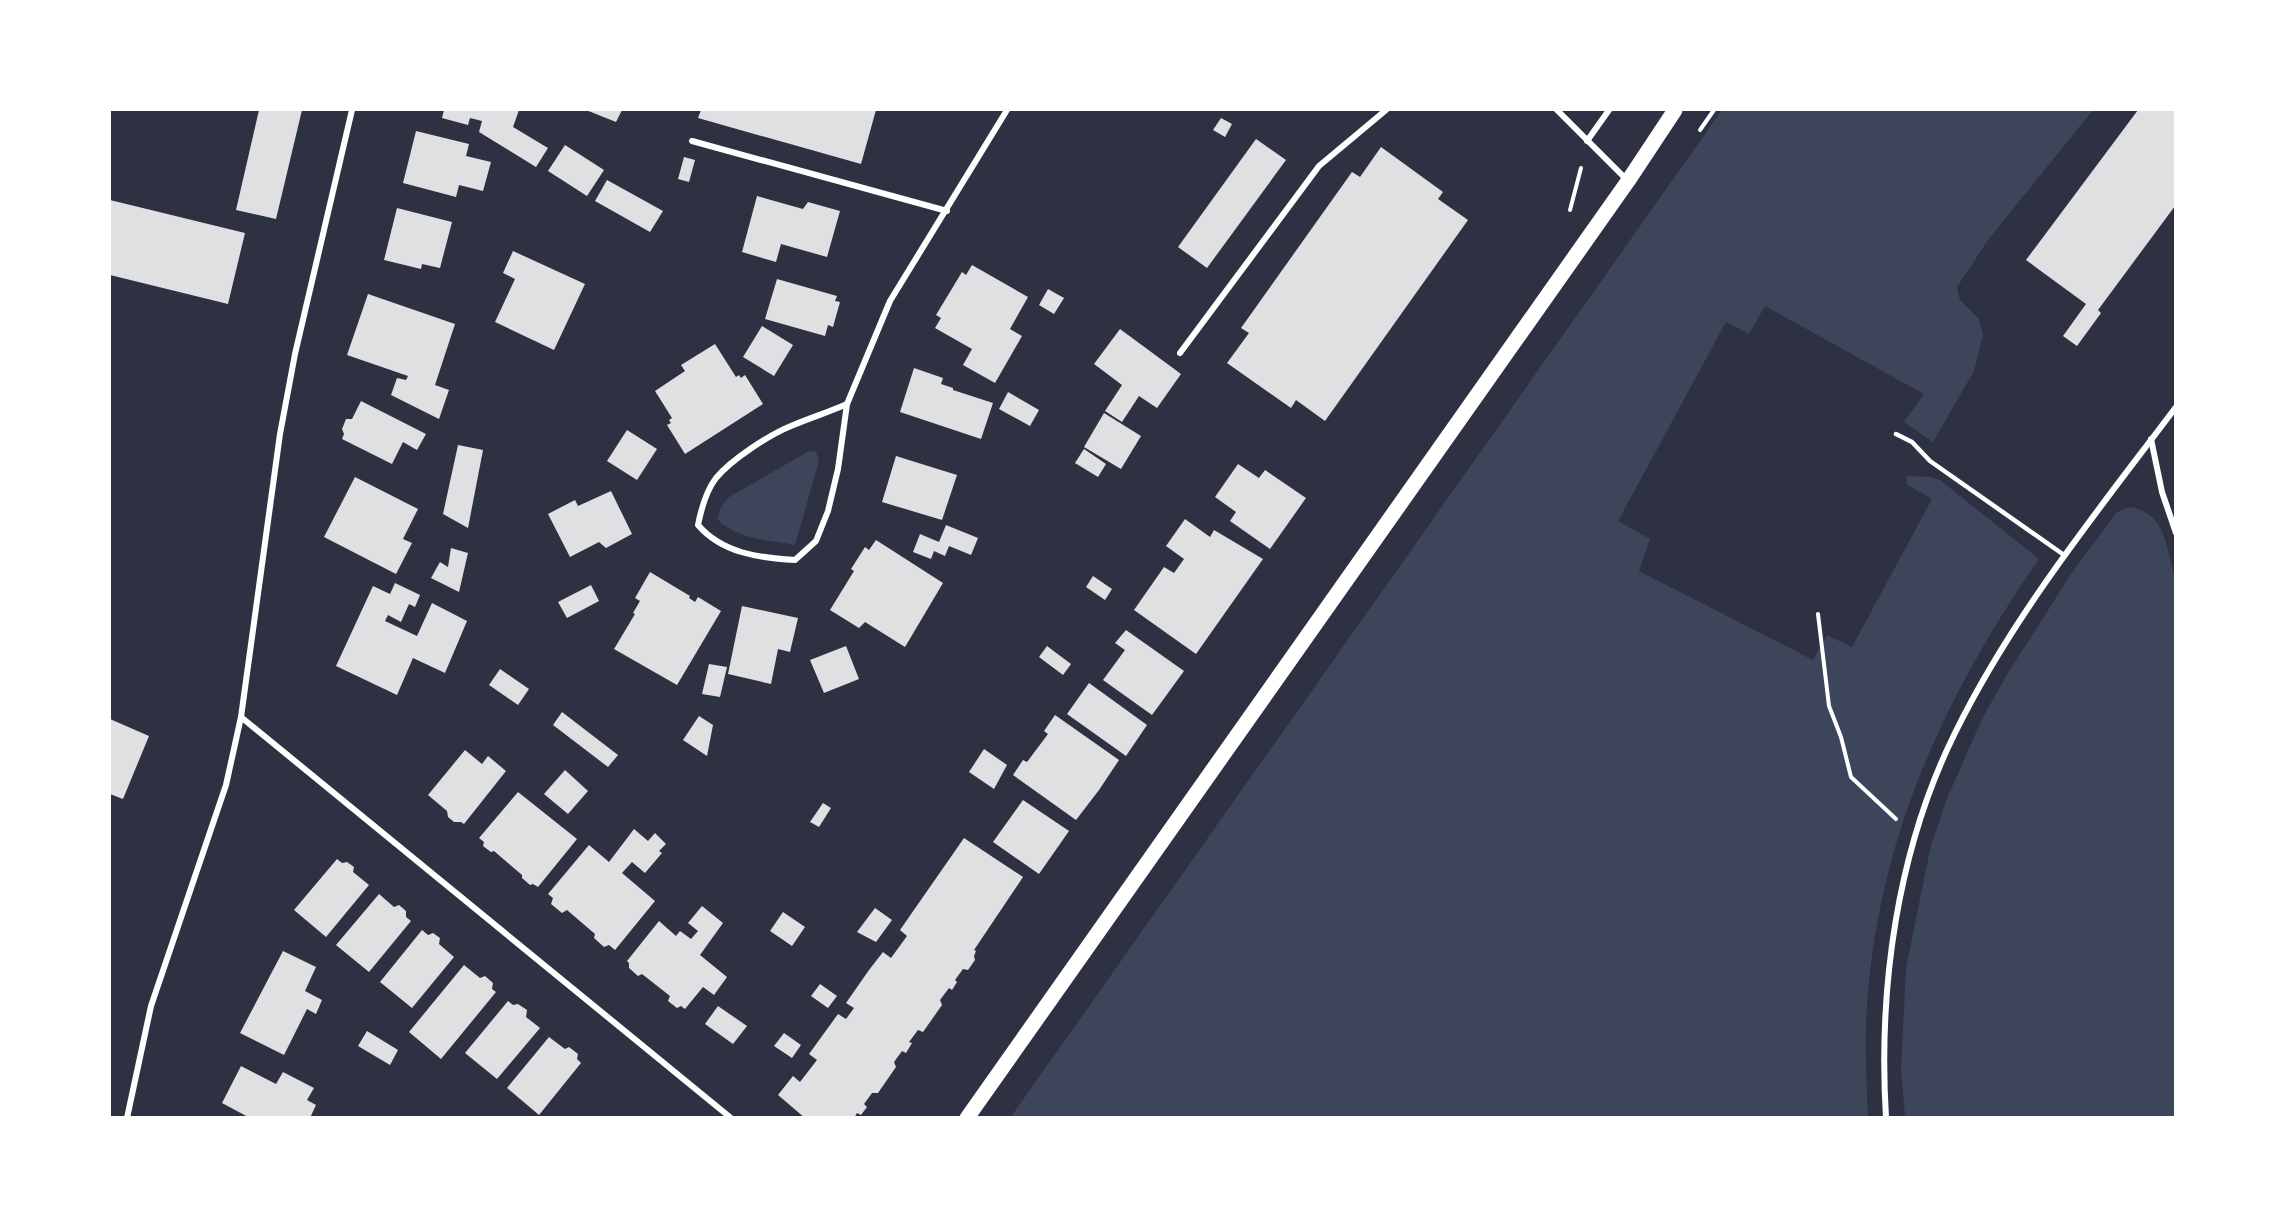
<svg xmlns="http://www.w3.org/2000/svg" width="2285" height="1227" viewBox="0 0 2285 1227" font-family="'Asap Condensed',sans-serif">
	<style>
		.green { fill: #3c4559 }
		.building { fill: #e0e0e3 }
		.lines { fill: none; stroke-linecap: round; stroke-linejoin: round }
		.path { stroke: #fff; stroke-width: 4 }
		.service { stroke: #fff; stroke-width: 4.5 }
		.minor { stroke: #fff; stroke-width: 6 }
		.primary { stroke: #fff; stroke-width: 15 }
	</style>
	<rect width="100%" height="100%" fill="#2d3142"/>
	<!-- green -->
	<g class="green">
		<path d="M1722,110h371l-105,130 -31,47 3,13 19,19 4,16 -9,36 -41,71 -29,-20 20,-28 -159,-88 -16,28 -23,-12 -108,199 32,18 -11,32 174,89 14,-25 25,12 80,-148 -26,-15 1,-8 23,1 10,3 99,79c-99,143 -166,291 -173,467 -1,31 1,61 2,91l-858,1z"/>
		<path d="M809,451l7,1 3,9 -24,84c-27,-5 -59,-6 -78,-26l4,-12 8,-10z"/>
		<path d="M2130,507c37,7 35,39 45,69v541h-270l-4,-47 5,-102 25,-123 17,-49 35,-79 25,-44 65,-102 44,-59z"/>
	</g>
	<!-- building -->
	<g class="building">
		<polygon points="259,110 302,110 276,219 236,210"/>
		<polygon points="444,110 519,110 513,127 548,148 536,167 479,132 482,121 470,118 468,125 442,118"/>
		<polygon points="586,110 622,110 616,122"/>
		<polygon points="701,110 876,110 861,164 698,118"/>
		<polygon points="2138,110 2175,110 2175,206 2098,310 2101,313 2077,346 2063,336 2086,304 2026,260"/>
		<polygon points="1221,118 1232,124 1225,137 1213,130"/>
		<polygon points="416,131 469,144 466,156 491,162 483,191 459,185 456,197 403,183"/>
		<polygon points="1256,139 1286,160 1207,268 1178,247"/>
		<polygon points="565,145 604,170 587,196 548,171"/>
		<polygon points="1381,147 1443,192 1438,199 1468,220 1325,421 1296,400 1291,408 1227,363 1249,333 1241,328 1352,172 1360,177"/>
		<polygon points="684,157 695,160 689,182 678,179"/>
		<polygon points="607,180 663,211 650,232 595,201"/>
		<polygon points="757,196 803,209 808,202 840,211 827,257 781,244 776,262 742,252"/>
		<polygon points="110,200 245,233 228,304 110,275"/>
		<polygon points="397,208 452,222 440,268 422,264 421,269 384,260"/>
		<polygon points="513,251 585,284 554,350 495,322 515,279 503,273"/>
		<polygon points="972,265 1028,297 1010,329 1022,336 995,383 963,365 972,349 935,328 941,318 936,315 962,272 966,275"/>
		<polygon points="777,279 837,296 835,301 840,302 833,327 828,325 825,336 765,319"/>
		<polygon points="1048,289 1064,298 1054,314 1039,305"/>
		<polygon points="368,294 455,324 435,385 449,390 439,419 391,395 397,378 406,380 408,376 347,355"/>
		<polygon points="762,326 793,345 774,376 743,357"/>
		<polygon points="1120,329 1181,374 1157,408 1139,396 1122,422 1105,411 1122,385 1094,364"/>
		<polygon points="715,344 736,377 739,375 741,378 745,375 763,404 685,454 667,425 671,423 669,420 672,418 655,391 685,371 681,365"/>
		<polygon points="914,368 943,378 941,384 953,388 953,390 993,403 981,439 900,412"/>
		<polygon points="1008,392 1039,410 1030,426 999,409"/>
		<polygon points="361,401 426,434 417,450 403,442 392,464 342,439 344,434 342,429 346,419 352,419"/>
		<polygon points="1104,413 1141,436 1121,469 1084,447"/>
		<polygon points="627,430 657,449 637,480 607,461"/>
		<polygon points="458,445 483,450 468,528 443,514"/>
		<polygon points="1084,449 1106,464 1098,477 1075,463"/>
		<polygon points="896,456 957,475 942,520 882,502"/>
		<polygon points="1238,464 1259,478 1265,470 1306,498 1270,549 1230,521 1236,512 1215,497"/>
		<polygon points="355,477 418,509 403,539 412,543 396,574 324,537"/>
		<polygon points="611,491 632,534 606,548 599,542 570,557 548,514 575,500 578,506"/>
		<polygon points="1185,519 1210,537 1214,530 1263,559 1196,654 1134,610 1164,567 1174,573 1184,559 1166,546"/>
		<polygon points="946,525 978,538 971,555 949,546 945,556 934,551 931,559 913,552 920,534 939,542"/>
		<polygon points="876,540 943,583 905,647 865,622 859,628 830,610 854,571 851,569 865,547 869,550"/>
		<polygon points="451,548 468,553 459,592 431,578 440,562 448,567"/>
		<polygon points="650,572 690,596 689,598 695,602 698,597 721,611 677,685 614,649 635,614 633,613 640,601 635,598"/>
		<polygon points="1093,576 1112,589 1105,600 1086,587"/>
		<polygon points="395,583 420,595 415,607 409,604 401,622 388,615 385,621 417,636 432,603 467,621 445,673 413,658 397,695 336,666 373,586 390,594"/>
		<polygon points="591,585 599,601 567,618 558,602"/>
		<polygon points="742,606 798,618 790,652 778,649 771,684 728,674"/>
		<polygon points="1126,630 1184,671 1152,715 1103,680 1125,650 1115,643"/>
		<polygon points="846,646 859,679 824,693 810,660"/>
		<polygon points="1047,646 1071,664 1063,675 1039,657"/>
		<polygon points="709,664 727,667 720,697 702,694"/>
		<polygon points="500,669 529,689 518,705 489,685"/>
		<polygon points="1089,683 1147,725 1126,756 1067,714"/>
		<polygon points="562,712 618,755 608,767 553,725"/>
		<polygon points="1055,715 1119,760 1099,790 1076,820 1013,775 1023,760 1027,762 1048,734 1044,731"/>
		<polygon points="699,716 713,725 707,756 683,740"/>
		<polygon points="110,719 149,736 123,799 110,794"/>
		<polygon points="984,749 1007,765 994,789 969,772"/>
		<polygon points="465,750 482,764 488,756 506,771 464,824 461,822 454,822 448,817 447,811 428,795"/>
		<polygon points="565,770 588,791 568,814 544,794"/>
		<polygon points="518,792 577,839 538,887 533,884 530,885 522,878 522,875 494,851 491,852 483,846 484,842 479,838"/>
		<polygon points="1023,800 1069,831 1039,874 993,842"/>
		<polygon points="823,803 831,808 819,827 810,822"/>
		<polygon points="634,829 648,841 655,833 666,844 659,851 662,853 645,873 632,862 622,873 655,901 615,950 609,945 604,947 594,938 595,934 567,910 562,913 551,904 553,898 548,894 589,845 609,862"/>
		<polygon points="964,838 1023,877 974,950 976,951 974,956 975,960 968,970 963,969 955,980 957,982 952,990 949,988 940,1000 942,1005 923,1032 918,1030 909,1042 912,1043 906,1053 902,1051 894,1062 896,1067 878,1093 872,1093 864,1104 867,1107 861,1115 857,1113 854,1118 805,1118 778,1095 793,1076 800,1082 817,1060 809,1054 838,1014 846,1019 854,1008 846,1003 869,970 883,952 891,958 907,936 900,930"/>
		<polygon points="337,859 342,863 347,862 354,867 353,872 369,885 326,937 294,910"/>
		<polygon points="379,894 394,907 399,905 406,911 406,917 411,921 369,972 336,945"/>
		<polygon points="702,906 723,923 700,955 727,977 714,995 703,987 685,1009 681,1006 677,1008 668,1001 670,996 642,974 638,976 629,968 629,963 627,961 659,921 676,936 680,931 691,939 698,931 688,923"/>
		<polygon points="875,908 892,920 876,942 857,932"/>
		<polygon points="783,912 805,927 792,946 770,931"/>
		<polygon points="422,930 428,935 433,933 440,938 439,944 454,957 412,1008 380,982"/>
		<polygon points="283,951 316,967 305,991 322,1000 316,1014 307,1009 284,1055 240,1033"/>
		<polygon points="464,965 480,978 485,976 493,983 492,989 496,992 441,1059 409,1032"/>
		<polygon points="820,984 837,996 828,1008 811,996"/>
		<polygon points="508,1001 513,1005 518,1004 527,1010 526,1017 540,1028 497,1079 465,1053"/>
		<polygon points="718,1006 747,1026 733,1044 705,1024"/>
		<polygon points="367,1031 398,1050 390,1065 358,1046"/>
		<polygon points="784,1033 801,1045 792,1058 774,1046"/>
		<polygon points="549,1037 565,1049 569,1047 578,1054 577,1059 581,1063 539,1115 507,1088"/>
		<polygon points="241,1066 276,1084 283,1072 314,1088 307,1100 316,1105 310,1118 250,1118 222,1103"/>
	</g>
	<g class="lines">
		<!-- path -->
		<g class="path">
			<polyline points="1700,130 1714,110"/>
			<polyline points="1570,210 1581,168"/>
			<polyline points="1818,614 1829,706 1841,737 1851,777 1896,819"/>
		</g>
		<!-- service -->
		<polyline class="service" points="1896,434 1912,442 1930,461 2064,555"/>
		<!-- minor -->
		<g class="minor">
			<polyline points="1557,110 1628,181"/>
			<polyline points="692,141 947,211"/>
			<polyline points="1587,141 1609,110"/>
			<polyline points="1180,353 1319,166 1386,110"/>
			<path d="M847,404c-18,8 -37,14 -56,22 -22,9 -59,33 -75,52 -10,13 -15,32 -18,47 24,28 61,33 97,35l21,-19 12,-30 10,-42 9,-65 43,-103 117,-191"/>
			<polyline points="2151,439 2162,492 2176,533"/>
			<polyline points="241,717 731,1118"/>
			<polyline points="127,1118 151,1006 226,785 241,717 280,434 295,354 352,110"/>
			<path d="M1886,1118c-8,-130 11,-268 69,-385 58,-118 142,-221 221,-326"/>
		</g>
		<!-- primary -->
		<polyline class="primary" points="967,1118 1628,181 1675,110"/>
	</g>
	<!-- border -->
	<rect width="2285" height="1227" fill="none" stroke="#ffffff" stroke-width="222"/>
</svg>
